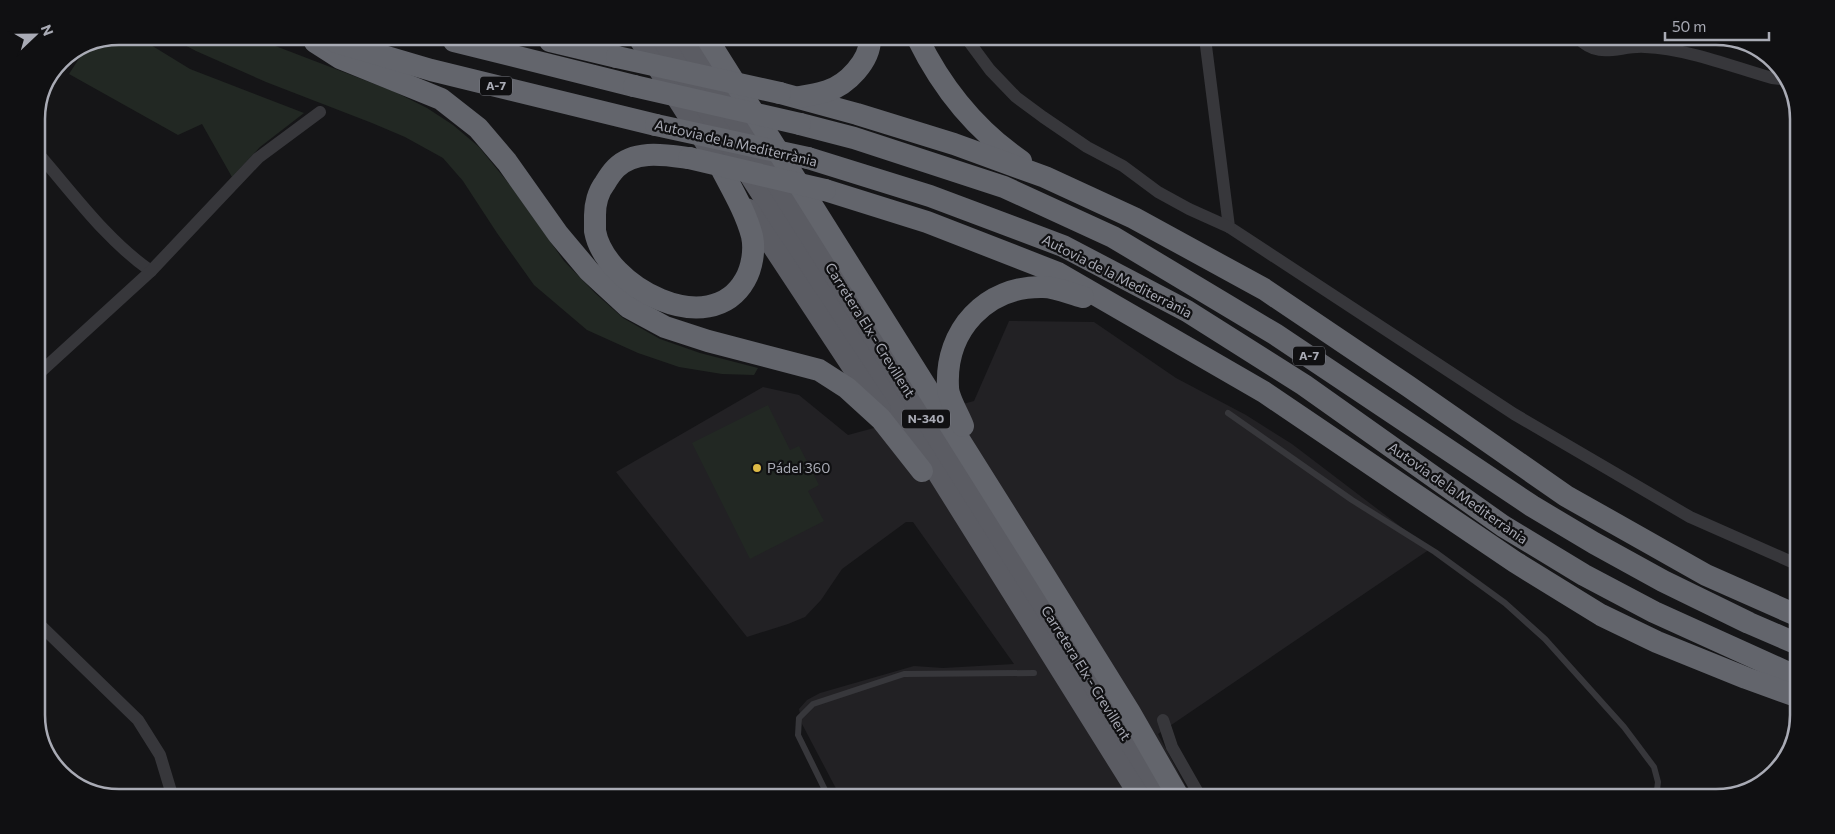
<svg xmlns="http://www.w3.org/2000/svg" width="1835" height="834" viewBox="0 0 1835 834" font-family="Commissioner,sans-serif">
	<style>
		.built { fill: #222124 }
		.green { fill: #222823 }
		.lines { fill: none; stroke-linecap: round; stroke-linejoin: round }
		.service { stroke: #37373b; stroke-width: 6 }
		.minor { stroke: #37373b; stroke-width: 12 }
		.trunk { stroke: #5b5c63; stroke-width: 21 }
		.motorway { stroke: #63656c; stroke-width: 22 }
		.rail-casing { stroke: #505156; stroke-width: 5.5 }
		.rail { stroke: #101012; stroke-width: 4; stroke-dasharray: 11; stroke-linecap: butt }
		.motorway-bridge { stroke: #63656c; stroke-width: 22 }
		.poi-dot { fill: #ddba46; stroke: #101012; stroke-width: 2 }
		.labels { text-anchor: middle; stroke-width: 4.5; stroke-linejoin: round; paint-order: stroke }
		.shield { fill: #101012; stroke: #7b7c84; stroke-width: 1 }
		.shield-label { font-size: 12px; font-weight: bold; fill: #a9abb5 }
		.street-label { font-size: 14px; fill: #a9abb5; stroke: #101012 }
		.poi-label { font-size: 14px; fill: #a9abb5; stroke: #101012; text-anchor: start }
		.rim { fill: none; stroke: #a9abb5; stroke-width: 2.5 }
	</style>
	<rect width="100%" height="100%" fill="#151517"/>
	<!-- built -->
	<polygon class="built" points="1009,321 1094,322 1176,378 1246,415 1292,444 1430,549 1158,734 1192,798 841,798 802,724 799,709 807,700 820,693 914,666 943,668 1014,664 913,522 906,522 842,569 821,600 805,617 788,624 747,637 616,472 763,387 799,395 848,435 974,401"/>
	<!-- green -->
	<g class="green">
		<polygon points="88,42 146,42 190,69 304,113 260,147 232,177 202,124 178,135 69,74 82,54 76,50"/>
		<polygon points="179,42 265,42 393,91 427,108 453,125 479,147 510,185 564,261 595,293 623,318 660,339 700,353 758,368 754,375 722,374 679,367 638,353 587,330 534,285 497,233 463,181 443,158 405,137 372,123 266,82 196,51"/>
		<polygon points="768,405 790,450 799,446 819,485 808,491 824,521 750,559 692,443"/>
	</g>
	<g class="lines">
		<!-- service -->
		<g class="service">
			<polyline points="1228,413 1352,500 1435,552 1505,603 1545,639 1624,727 1654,767 1658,782 1656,798"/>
			<polyline points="829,798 798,735 799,718 813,704 904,674 1034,673"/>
		</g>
		<!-- minor -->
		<g class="minor">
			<path d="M1577,37c23,24 42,8 68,10 43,2 85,19 127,31l15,2"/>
			<polyline points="1205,38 1229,227 1514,414 1690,517 1794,563"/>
			<polyline points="967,39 990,70 1016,97 1043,117 1087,147 1123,166 1158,192 1189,209 1229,227"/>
			<path d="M36,151c36,41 70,89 115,120"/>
			<polyline points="36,376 151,271 258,158 320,112"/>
			<polyline points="36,621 138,720 160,755 173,798"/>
			<polyline points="1163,720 1172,747 1201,798"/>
		</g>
		<!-- trunk -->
		<g class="trunk">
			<polyline points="640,40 726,175"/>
			<polyline points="663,40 818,282 1141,798"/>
			<polyline points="686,40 1165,798"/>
			<polyline points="748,209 880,409"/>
		</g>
		<!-- motorway -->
		<g class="motorway">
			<path d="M918,39c24,49 58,91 103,122"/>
			<polyline points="708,40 1045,576 1129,711 1179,798"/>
			<polyline points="454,41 634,86"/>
			<polyline points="550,41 617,57"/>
			<polyline points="315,42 340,58 441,99 478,128 507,162 558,234 589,271 628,307 665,327 708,341 819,370 847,388 881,419 922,471"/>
			<polyline points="336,42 431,70 656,125"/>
			<polyline points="780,93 857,114 954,144 1045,177 1134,218 1264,289 1408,386 1566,496 1706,575 1794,614"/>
			<path d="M800,97c9,-2 19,-3 27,-6 20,-6 43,-30 43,-52"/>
			<polyline points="800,124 854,138 1004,187 1113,237 1275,334 1532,506 1594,543 1663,581 1749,623 1793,642"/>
			<path d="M689,158c-23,-3 -54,-9 -73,10 -4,4 -8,10 -11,15 -7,9 -10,22 -10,32 0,5 0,11 0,16 10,56 115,111 150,49 7,-12 10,-30 7,-44 -6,-23 -19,-45 -30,-66"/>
			<polyline points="808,158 930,196 1063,246 1187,311 1304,385 1503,526 1584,575 1654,612 1793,675"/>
			<polyline points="825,190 927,222 1058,273 1264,392 1515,562 1601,615 1657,642 1746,678 1793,695"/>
			<path d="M963,426c-4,-11 -15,-28 -15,-39 -3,-57 38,-101 95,-100 13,0 28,7 40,10"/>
		</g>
		<defs>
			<polyline id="rail" points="70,777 114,797"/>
		</defs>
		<!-- rail casing -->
		<use href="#rail" class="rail-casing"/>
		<!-- rail -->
		<use href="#rail" class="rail"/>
		<!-- motorway-bridge -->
		<g class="motorway-bridge">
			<polyline points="617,57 780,93"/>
			<polyline points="634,86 800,124"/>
			<polyline points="656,125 808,158"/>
			<polyline points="689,158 825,190"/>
		</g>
	</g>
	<!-- markers -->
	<circle class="poi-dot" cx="757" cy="468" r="5"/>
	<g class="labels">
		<!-- shield labels -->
		<g class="shield">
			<rect x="480" y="76.5" width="32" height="19" rx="4"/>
			<rect x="1293" y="346.5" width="32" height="19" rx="4"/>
			<rect x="902" y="409.5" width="48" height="19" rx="4"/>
		</g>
		<g class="shield-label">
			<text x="496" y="90">A-7</text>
			<text x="1309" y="360">A-7</text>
			<text x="926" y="423">N-340</text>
		</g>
		<!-- street labels -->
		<g class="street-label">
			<text transform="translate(736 143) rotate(13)" y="5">Autovia de la Mediterrània</text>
			<text transform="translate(1117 276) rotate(27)" y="5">Autovia de la Mediterrània</text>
			<text transform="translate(870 330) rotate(58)" y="5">Carretera Elx - Crevillent</text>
			<text transform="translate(1458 493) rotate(35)" y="5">Autovia de la Mediterrània</text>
			<text transform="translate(1086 673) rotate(58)" y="5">Carretera Elx - Crevillent</text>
		</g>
		<!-- poi labels -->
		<g class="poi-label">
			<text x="767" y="473">Pádel 360</text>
		</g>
	</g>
	<!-- crop -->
	<path d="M0 0H1835V834H0ZM119 45H1716A74 74 0 0 1 1790 119V715A74 74 0 0 1 1716 789H119A74 74 0 0 1 45 715V119A74 74 0 0 1 119 45Z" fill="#101012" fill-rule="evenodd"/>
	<path class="rim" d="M119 45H1716A74 74 0 0 1 1790 119V715A74 74 0 0 1 1716 789H119A74 74 0 0 1 45 715V119A74 74 0 0 1 119 45Z"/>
	<!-- north arrow -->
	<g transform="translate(35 35) rotate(68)" stroke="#101012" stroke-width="4" paint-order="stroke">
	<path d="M0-4L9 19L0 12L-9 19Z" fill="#a9abb5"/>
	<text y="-8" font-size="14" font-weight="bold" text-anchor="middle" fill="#a9abb5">N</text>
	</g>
	<!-- scale -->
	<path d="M1665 32v8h104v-8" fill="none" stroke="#a9abb5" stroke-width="2.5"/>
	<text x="1672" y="32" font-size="15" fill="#a9abb5" stroke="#101012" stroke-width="4" paint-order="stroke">50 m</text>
</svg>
